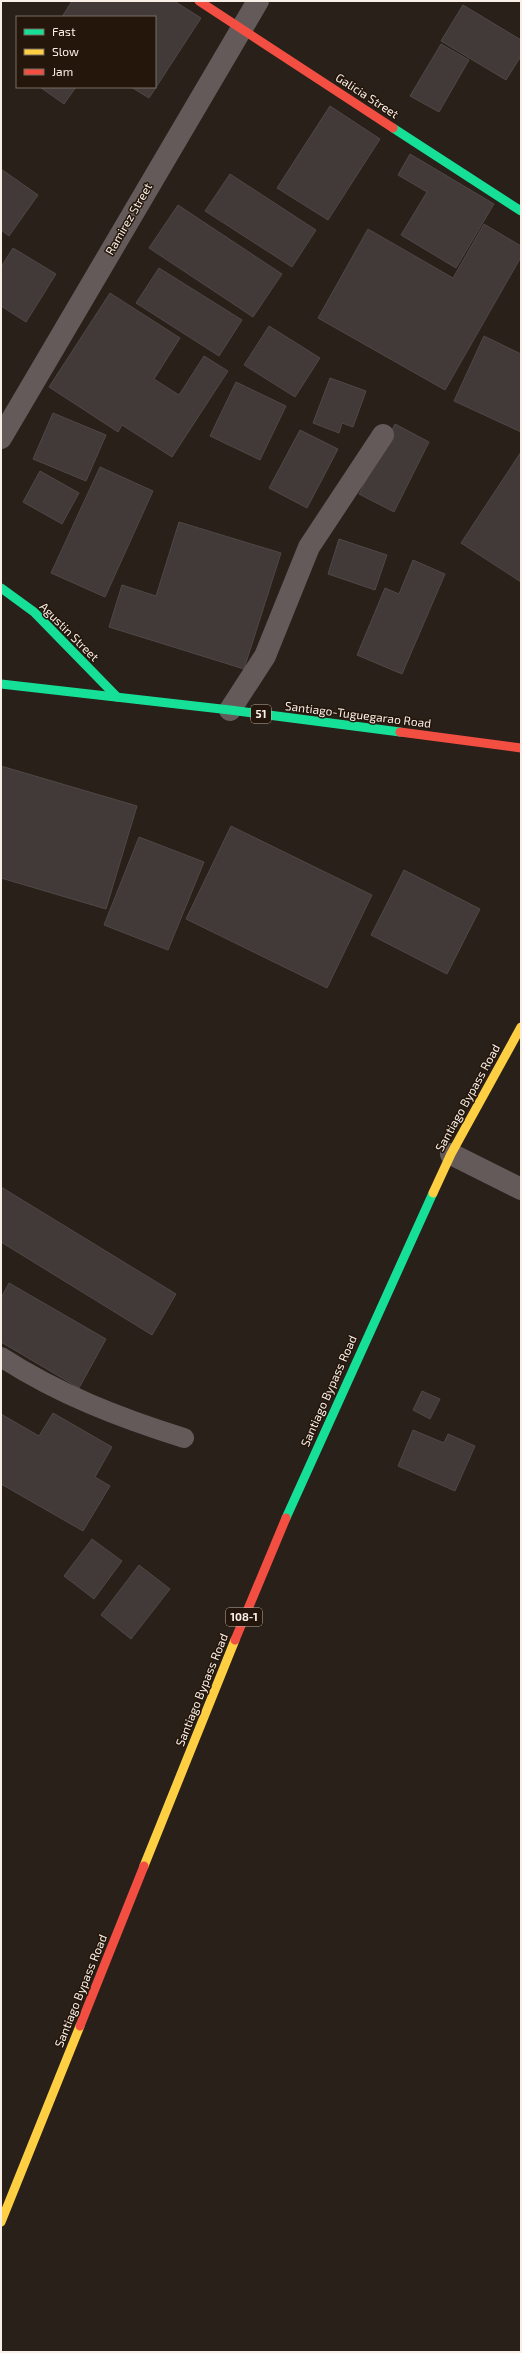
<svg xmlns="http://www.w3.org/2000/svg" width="522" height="2353" viewBox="0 0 522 2353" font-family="'Exo 2',sans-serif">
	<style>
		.building { fill: #423a39; stroke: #4e4846 }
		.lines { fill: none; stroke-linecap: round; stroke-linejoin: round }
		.lane { stroke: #645a5a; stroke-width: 20 }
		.street { stroke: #645a5a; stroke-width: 22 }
		.fast { stroke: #16e098; stroke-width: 9 }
		.slow { stroke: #ffcf43; stroke-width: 9 }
		.jam { stroke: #f24e42; stroke-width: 9 }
		.labels { text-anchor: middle; stroke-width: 3; stroke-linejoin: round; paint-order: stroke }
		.shield { fill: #24160a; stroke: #b9aea5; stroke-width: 1 }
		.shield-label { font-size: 11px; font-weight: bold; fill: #f9efe7 }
		.street-label { font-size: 12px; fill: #f9efe7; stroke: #24160a }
	</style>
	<rect width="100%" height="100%" fill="#282019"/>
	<!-- building -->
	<g class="building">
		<polygon points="72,1 174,1 201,18 149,98 131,87 155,87 155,17 62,17"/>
		<polygon points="463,5 521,40 521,56 506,80 441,41"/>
		<polygon points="441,44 469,60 439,112 410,96"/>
		<polygon points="40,87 76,87 64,104"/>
		<polygon points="330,106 380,139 328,220 277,188"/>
		<polygon points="410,154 494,204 456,268 401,235 427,192 398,175"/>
		<polygon points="1,169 38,195 9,236 1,230"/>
		<polygon points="230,174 316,230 292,267 205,211"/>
		<polygon points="178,205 282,274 253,317 149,248"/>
		<polygon points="484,224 521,246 521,257 445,390 318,318 368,229 453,278"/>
		<polygon points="13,248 56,274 26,322 1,306 1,267"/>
		<polygon points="159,268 242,320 219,356 136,303"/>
		<polygon points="110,293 180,338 154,379 179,395 204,356 228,371 172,457 122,425 118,432 49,387"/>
		<polygon points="269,326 320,358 295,397 244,365"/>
		<polygon points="484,336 521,354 521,432 454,401"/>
		<polygon points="330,378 366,391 353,427 342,423 339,433 313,423"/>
		<polygon points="236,382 286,406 260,460 210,436"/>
		<polygon points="53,413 106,435 86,481 33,459"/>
		<polygon points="395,424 429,442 394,512 359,494"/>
		<polygon points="300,430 338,449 307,508 269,488"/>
		<polygon points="521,452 521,582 461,543"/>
		<polygon points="100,467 153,491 105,597 51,573"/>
		<polygon points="40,471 79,493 62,524 23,502"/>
		<polygon points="179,522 281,553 244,669 109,627 122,585 156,596"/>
		<polygon points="339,539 387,555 375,590 328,574"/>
		<polygon points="413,560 445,574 402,674 357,655 385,588 399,594"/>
		<polygon points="1,766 137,806 106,909 1,878"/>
		<polygon points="231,826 372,895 327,988 186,919"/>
		<polygon points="139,837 204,862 168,950 104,925"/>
		<polygon points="404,870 480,909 447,974 371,935"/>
		<polygon points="1,1187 176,1294 152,1335 1,1242"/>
		<polygon points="9,1283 106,1339 79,1388 1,1342 1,1298"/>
		<polygon points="422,1391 440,1399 430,1419 413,1410"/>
		<polygon points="53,1413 112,1447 95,1477 110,1486 83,1531 1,1484 1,1414 39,1436"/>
		<polygon points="413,1430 444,1443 448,1434 475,1446 455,1491 398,1466"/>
		<polygon points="92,1539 122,1561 94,1599 64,1576"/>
		<polygon points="139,1565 170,1589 131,1639 101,1615"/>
	</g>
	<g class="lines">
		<!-- lane -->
		<path class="lane" d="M1,1357c57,37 119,61 183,81"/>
		<!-- street -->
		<g class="street">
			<polyline points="1,438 258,1"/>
			<polyline points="230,710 265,656 309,547 383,435"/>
			<polyline points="451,1154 521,1189"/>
		</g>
		<!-- fast -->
		<g class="fast">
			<polyline points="393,128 521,211"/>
			<polyline points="1,588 34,612 117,697"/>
			<polyline points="1,684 230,710 400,732"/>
			<polyline points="286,1518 433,1193"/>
		</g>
		<!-- slow -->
		<g class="slow">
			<polyline points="433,1193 451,1154 521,1027"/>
			<polyline points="144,1866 235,1640"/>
			<polyline points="1,2222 80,2026"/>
		</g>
		<!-- jam -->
		<g class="jam">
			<polyline points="199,1 393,128"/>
			<polyline points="400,732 521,748"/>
			<polyline points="235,1640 286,1518"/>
			<polyline points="80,2026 144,1866"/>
		</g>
	</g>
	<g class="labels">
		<!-- shield labels -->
		<g class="shield">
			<rect x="251" y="705" width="20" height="18" rx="3"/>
			<rect x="226" y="1608" width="36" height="18" rx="3"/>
		</g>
		<g class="shield-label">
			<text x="261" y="718">51</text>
			<text x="244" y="1621">108-1</text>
		</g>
		<!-- street labels -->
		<g class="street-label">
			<text transform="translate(367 96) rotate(33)" y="4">Galicia Street</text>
			<text transform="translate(129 219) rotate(-60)" y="4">Ramirez Street</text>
			<text transform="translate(69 632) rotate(45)" y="4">Agustin Street</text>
			<text transform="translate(358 715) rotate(7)" y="4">Santiago-Tuguegarao Road</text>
			<text transform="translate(468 1098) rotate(-61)" y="4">Santiago Bypass Road</text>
			<text transform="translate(329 1391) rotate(-66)" y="4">Santiago Bypass Road</text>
			<text transform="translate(202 1690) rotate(-68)" y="4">Santiago Bypass Road</text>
			<text transform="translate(81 1991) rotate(-68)" y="4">Santiago Bypass Road</text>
		</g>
	</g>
	<!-- border -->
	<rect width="522" height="2353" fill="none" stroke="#f9efe7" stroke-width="4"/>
	<!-- legend -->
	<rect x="16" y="16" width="140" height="72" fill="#24160a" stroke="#796d62"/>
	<rect x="24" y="29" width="20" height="6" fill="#16e098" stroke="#796d62"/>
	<text x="52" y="36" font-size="12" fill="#f9efe7">Fast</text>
	<rect x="24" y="49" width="20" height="6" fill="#ffcf43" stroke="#796d62"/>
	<text x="52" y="56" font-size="12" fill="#f9efe7">Slow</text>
	<rect x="24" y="69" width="20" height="6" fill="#f24e42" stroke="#796d62"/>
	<text x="52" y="76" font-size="12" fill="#f9efe7">Jam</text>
</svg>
